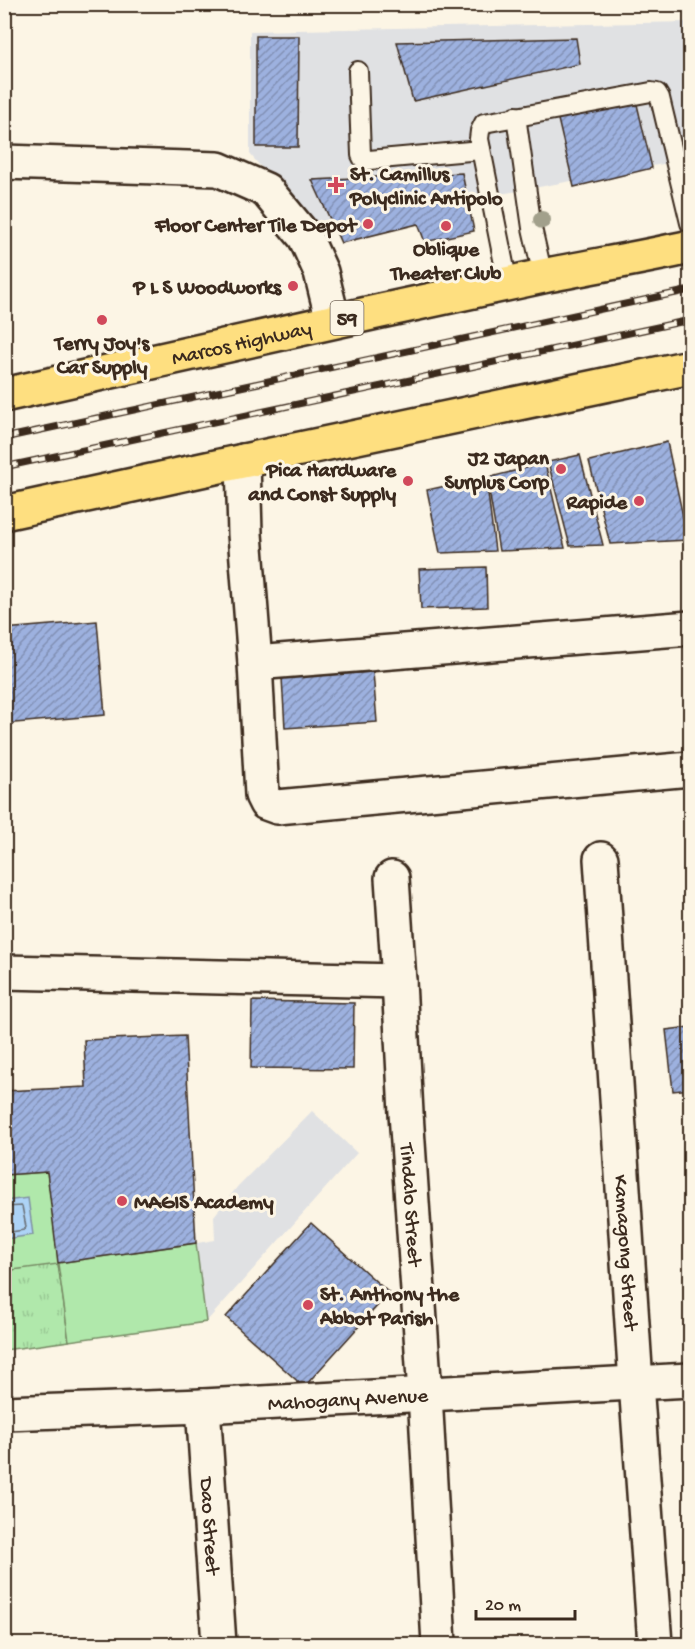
<svg xmlns="http://www.w3.org/2000/svg" width="695" height="1649" viewBox="0 0 695 1649" font-family="'Gochi Hand',sans-serif">
	<style>
		.built { fill: #e0e1e3 }
		.park { fill: url(#park-tufts); stroke: #768964; stroke-width: 1.5 }
		.pitch { fill: #b0e8ab; stroke: #768964; stroke-width: 1.5 }
		.water { fill: #add3f6; stroke: #7f8fa0; stroke-width: 1.5 }
		.lines { fill: none; stroke-linecap: round; stroke-linejoin: round }
		.shore { stroke: #696e74; stroke-width: 1.5 }
		.building { fill: url(#building-hatch); stroke: #3b2a1e; stroke-width: 1.5 }
		.lane-casing { stroke: #3b2a1e; stroke-width: 22 }
		.street-casing { stroke: #3b2a1e; stroke-width: 38 }
		.primary-casing { stroke: #3b2a1e; stroke-width: 38 }
		.lane { stroke: #fcf5e5; stroke-width: 18 }
		.street { stroke: #fcf5e5; stroke-width: 33 }
		.primary { stroke: #fedf80; stroke-width: 33 }
		.rail-casing { stroke: #3b2a1e; stroke-width: 7 }
		.rail { stroke: #fcf5e5; stroke-width: 4.5; stroke-dasharray: 14; stroke-linecap: butt }
		.tree { fill: #a2a08b }
		.poi-dot { fill: #d1495b; stroke: #fcf5e5; stroke-width: 2 }
		.labels { text-anchor: middle; stroke-width: 6; stroke-linejoin: round; paint-order: stroke }
		.shield { fill: #fcf5e5; stroke: #75675a; stroke-width: 1.5 }
		.shield-label { font-size: 20px; font-weight: bold; fill: #3b2a1e }
		.poi-label { font-size: 21px; font-weight: bold; fill: #3b2a1e; stroke: #fcf5e5; text-anchor: end }
		.street-label { font-size: 21px; fill: #3b2a1e; stroke: #fcf5e5 }
	</style>
	<defs>
		<pattern id="park-tufts" width="24" height="20" patternUnits="userSpaceOnUse" patternTransform="scale(1.5)"><rect width="24" height="20" fill="#b0e8ab"/><path d="M3 7l-1-3M5 7V3M7 7l1-3M15 17l-1-3M17 17v-4M19 17l1-3" fill="none" stroke="#98c793"/></pattern>
		<pattern id="building-hatch" width="6" height="6" patternUnits="userSpaceOnUse" patternTransform="scale(1.5)"><rect width="6" height="6" fill="#9db1df"/><path d="M-1 1l2-2M0 6l6-6M5 7l2-2" fill="none" stroke="#8190b4"/></pattern>
	</defs>
	<rect width="100%" height="100%" fill="#fcf5e5"/>
	<filter id="ink" filterUnits="userSpaceOnUse"><feTurbulence type="fractalNoise" baseFrequency=".0167" numOctaves="2"/><feDisplacementMap in="SourceGraphic" scale="12" xChannelSelector="R" yChannelSelector="G"/><feConvolveMatrix kernelMatrix="1 2 1 2 8 2 1 2 1" color-interpolation-filters="sRGB"/></filter>
	<g filter="url(#ink)">
		<!-- built -->
		<g class="built">
			<polygon points="690,22 690,159 313,229 250,154 250,31"/>
			<polygon points="185,1036 197,1243 215,1240 214,1216 238,1186 312,1111 357,1153 206,1322 69,1341 58,1263 5,1091 85,1087 84,1040"/>
		</g>
		<!-- park -->
		<polygon class="park" points="58,1263 69,1341 5,1350 4,1271"/>
		<!-- pitch -->
		<polygon class="pitch" points="47,1172 59,1263 196,1243 206,1322 69,1341 58,1264 5,1271 4,1175"/>
		<!-- water -->
		<polygon class="water" points="28,1198 33,1235 5,1239 5,1201"/>
		<g class="lines">
			<!-- shore -->
			<polyline class="shore" points="4,1207 22,1206 26,1227 24,1230 4,1233"/>
		</g>
		<!-- building -->
		<g class="building">
			<polygon points="256,36 299,36 298,147 256,147"/>
			<polygon points="576,38 580,64 413,101 397,42"/>
			<polygon points="635,96 652,168 574,187 557,115"/>
			<polygon points="462,173 474,231 425,242 418,224 341,243 312,180"/>
			<polygon points="667,442 688,540 610,544 589,461"/>
			<polygon points="580,455 603,545 570,546 548,462"/>
			<polygon points="545,463 565,548 499,551 487,478"/>
			<polygon points="486,477 495,551 440,553 427,490"/>
			<polygon points="486,567 487,607 421,609 419,569"/>
			<polygon points="97,621 105,715 4,724 4,629"/>
			<polygon points="373,672 377,722 285,728 282,678"/>
			<polygon points="252,1001 354,1003 353,1069 251,1068"/>
			<polygon points="690,1027 690,1089 673,1091 666,1030"/>
			<polygon points="185,1036 196,1243 58,1263 47,1172 4,1175 4,1091 86,1087 84,1040"/>
			<polygon points="311,1223 389,1293 304,1387 226,1317"/>
		</g>
		<g class="lines">
			<defs>
				<g id="lane">
					<polyline points="358,71 361,155 363,159 369,160 481,150"/>
					<polyline points="516,116 532,228 543,276"/>
					<polyline points="508,284 479,139 480,131 484,123 651,92 657,93 660,98 690,223"/>
				</g>
				<g id="street">
					<polyline points="4,162 218,169 266,190 305,237 321,272 333,321"/>
					<polyline points="243,461 245,534 255,663 262,795 266,803 277,807 690,769"/>
					<polyline points="255,663 690,628"/>
					<path id="s1" d="M601,859l35,524 19,261"/>
					<path id="s2" d="M392,878l7,103 7,132 19,281 14,250"/>
					<polyline points="4,972 399,981"/>
					<path id="s3" d="M203,1406l16,238"/>
					<path id="s4" d="M4,1413l199,-7 487,-26"/>
				</g>
				<g id="primary">
					<path id="s5" d="M4,395c180,-40 359,-81 539,-119 49,-10 99,-18 147,-29"/>
					<polyline points="4,513 243,461 690,367"/>
				</g>
			</defs>
			<!-- lane casing -->
			<use href="#lane" class="lane-casing"/>
			<!-- street casing -->
			<use href="#street" class="street-casing"/>
			<!-- primary casing -->
			<use href="#primary" class="primary-casing"/>
			<!-- lane -->
			<use href="#lane" class="lane"/>
			<!-- street -->
			<use href="#street" class="street"/>
			<!-- primary -->
			<use href="#primary" class="primary"/>
			<defs>
				<g id="rail">
					<polyline points="4,438 690,290"/>
					<polyline points="4,467 690,320"/>
				</g>
			</defs>
			<!-- rail casing -->
			<use href="#rail" class="rail-casing"/>
			<!-- rail -->
			<use href="#rail" class="rail"/>
		</g>
		<!-- trees -->
		<circle class="tree" cx="542" cy="220" r="9"/>
	</g>
	<!-- markers -->
	<g class="poi-dot">
		<path d="M333 176h6v6h6v6h-6v6h-6v-6h-6v-6h6z"/>
		<circle cx="368" cy="224" r="6"/>
		<circle cx="446" cy="226" r="6"/>
		<circle cx="293" cy="286" r="6"/>
		<circle cx="102" cy="320" r="6"/>
		<circle cx="561" cy="469" r="6"/>
		<circle cx="408" cy="481" r="6"/>
		<circle cx="639" cy="501" r="6"/>
		<circle cx="122" cy="1201" r="6"/>
		<circle cx="308" cy="1305" r="6"/>
	</g>
	<g class="labels">
		<!-- shield labels -->
		<rect class="shield" x="330.5" y="301" width="33" height="34" rx="4.5"/>
		<g class="shield-label">
			<text x="347" y="325">59</text>
		</g>
		<!-- poi labels -->
		<g class="poi-label">
			<text x="350" y="180" text-anchor="start">St. Camillus<tspan x="350" dy="24">Polyclinic Antipolo</tspan></text>
			<text x="356" y="231">Floor Center Tile Depot</text>
			<text x="446" y="255" text-anchor="middle">Oblique<tspan x="446" dy="24">Theater Club</tspan></text>
			<text x="281" y="293">P L S Woodworks</text>
			<text x="102" y="349" text-anchor="middle">Terry Joy's<tspan x="102" dy="24">Car Supply</tspan></text>
			<text x="549" y="464">J2 Japan<tspan x="549" dy="24">Surplus Corp</tspan></text>
			<text x="396" y="476">Pica Hardware<tspan x="396" dy="24">and Const Supply</tspan></text>
			<text x="627" y="508">Rapide</text>
			<text x="134" y="1208" text-anchor="start">MAGIS Academy</text>
			<text x="320" y="1300" text-anchor="start">St. Anthony the<tspan x="320" dy="24">Abbot Parish</tspan></text>
		</g>
		<!-- street labels -->
		<g class="street-label">
			<text dy="7" stroke="none"><textPath href="#s5" startOffset="243">Marcos Highway</textPath></text>
			<text dy="7" stroke="none"><textPath href="#s2" startOffset="327">Tindalo Street</textPath></text>
			<text dy="7" stroke="none"><textPath href="#s1" startOffset="394">Kamagong Street</textPath></text>
			<text dy="7" stroke="none"><textPath href="#s4" startOffset="344">Mahogany Avenue</textPath></text>
			<text dy="7" stroke="none"><textPath href="#s3" startOffset="120">Dao Street</textPath></text>
		</g>
	</g>
	<!-- margin -->
	<rect width="695" height="1649" fill="none" stroke="#fcf5e5" stroke-width="24"/>
	<rect x="12" y="12" width="671" height="1625" fill="none" stroke="#3b2a1e" stroke-width="2" filter="url(#ink)"/>
	<!-- scale -->
	<path d="M476 1610v9h99v-9" fill="none" stroke="#3b2a1e" stroke-width="3"/>
	<text x="485" y="1610" font-size="18" fill="#3b2a1e" stroke="#fcf5e5" stroke-width="4.5" paint-order="stroke">20 m</text>
</svg>
